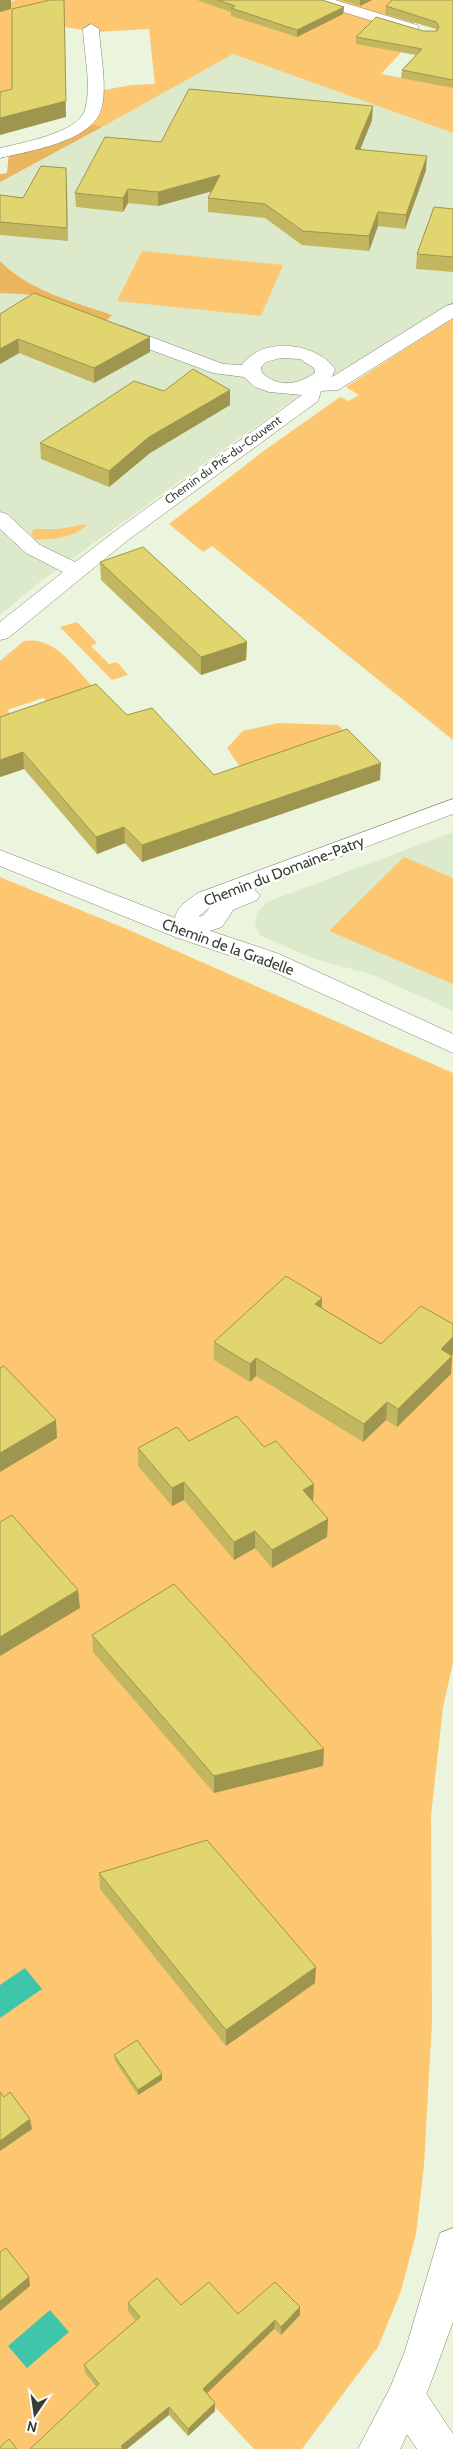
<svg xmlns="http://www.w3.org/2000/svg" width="453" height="2449" viewBox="0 0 453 2449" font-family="Cabin,sans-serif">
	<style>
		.built { fill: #dceacb }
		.green { fill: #fdc771 }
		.forest { fill: #ebb55d }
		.water { fill: #3fc6aa }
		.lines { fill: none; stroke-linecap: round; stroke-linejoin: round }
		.street-casing { stroke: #7f8873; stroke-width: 1 }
		.secondary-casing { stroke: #7f8873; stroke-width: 1 }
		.street { fill: #fff; fill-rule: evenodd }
		.secondary { fill: #fff; fill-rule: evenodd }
		.wall { fill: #c2b760 }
		.shaded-wall { fill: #9e954e }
		.building { fill: #e1d570; stroke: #9e954e }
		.labels { text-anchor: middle; stroke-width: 5; stroke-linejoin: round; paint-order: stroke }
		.far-street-label { font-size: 12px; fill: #383d33; stroke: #fff }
		.street-label { font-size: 15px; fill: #383d33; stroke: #fff }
	</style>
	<rect width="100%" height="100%" fill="#ebf5dd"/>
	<!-- built -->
	<g class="built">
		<polygon points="233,54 453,133 453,306 284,406 36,585 0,615 0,181"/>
		<polygon points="453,832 453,1011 373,975 315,959 261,936 255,926 257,913 267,902"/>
	</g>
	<!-- green -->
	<g class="green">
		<polygon points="16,0 308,0 418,34 381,74 402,78 422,48 453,55 453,133 233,54 102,127 91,123 99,91 131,85 155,84 149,29 96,32 64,27 13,102 0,108 0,4"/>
		<polygon points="328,0 453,0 447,21 420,16 411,26"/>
		<polygon points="142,251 283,265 261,316 117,301"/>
		<polygon points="453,318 453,740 212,546 203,552 169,524 265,450 340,397 349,401 359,395 346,387"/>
		<path d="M85,524l2,1c-14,13 -33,14 -52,15l-4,-7 3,-4h25z"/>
		<polygon points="77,622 97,643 91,646 109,664 117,662 128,675 112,680 60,627"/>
		<path d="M24,641c31,-5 50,26 69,46l-45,16 -5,-5 -36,12 4,4 -11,4v-57z"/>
		<polygon points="279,723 338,725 356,743 240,767 227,748 243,731"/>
		<polygon points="404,857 453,878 453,984 329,931"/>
		<polygon points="0,877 129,930 453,1073 453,1663 443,1707 431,1815 432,2021 424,2166 416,2234 401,2291 378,2347 302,2449 254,2449 151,2339 85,2373 99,2392 40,2449 0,2449"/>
	</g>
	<!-- forest -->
	<g class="forest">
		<polygon points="91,123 102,127 0,182 0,174 7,173 9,154"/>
		<path d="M0,261c29,30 74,41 112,54l-8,8 -69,-28 -35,-2z"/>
	</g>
	<!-- water -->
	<g class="water">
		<polygon points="25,1968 42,1989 0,2018 0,1985"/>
		<polygon points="50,2310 69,2332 27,2368 8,2346"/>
	</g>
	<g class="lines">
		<defs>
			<g id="street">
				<polygon points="311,0 335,0 417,25 419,28 411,33 405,31 314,3"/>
				<path d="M91,24l8,5c1,23 9,60 2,81 -10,32 -73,41 -101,48v-10c21,-5 78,-15 85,-38 7,-25 -1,-56 -2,-81z"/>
				<path d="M453,304v14l-115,72 -17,1 -3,10 -190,139 -120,98 -8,2v-18l63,-50 -37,-19 -26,-24v-17l7,2 33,31 35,17 39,-30 188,-137 -33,-3 -14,-5 -11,-10 -31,-4 -105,-39 -2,-4 2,-4h14l101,38 19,1c20,-29 74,-23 93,4l-3,8 114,-71zM281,358l19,1 14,9 1,5c-18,12 -36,15 -53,0l-1,-6 5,-5z"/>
				<path d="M453,799v15l-199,75 6,6 -3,5 -24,10 -11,17 -38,12 -9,-2 -3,-6c4,-23 7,-25 26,-38zM210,907l-6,8 -5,2 1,-2z"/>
				<polygon points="406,2378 420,2384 453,2434 453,2449 417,2449 392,2412 386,2398 392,2384"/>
			</g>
			<g id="secondary">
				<polygon points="0,850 193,925 279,954 453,1034 453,1053 261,966 175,937 0,866"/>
				<polygon points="453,2228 453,2322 428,2390 400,2449 358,2449 390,2388 405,2351 440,2233"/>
			</g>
		</defs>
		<!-- street casing -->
		<use href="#street" class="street-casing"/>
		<!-- secondary casing -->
		<use href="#secondary" class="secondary-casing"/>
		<!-- street -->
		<use href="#street" class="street"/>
		<!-- secondary -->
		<use href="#secondary" class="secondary"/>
	</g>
	<!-- wall -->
	<g class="wall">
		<polygon points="197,0 322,0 344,7 343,14 297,37 231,16 231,12"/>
		<polygon points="341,0 372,0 360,6"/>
		<polygon points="453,0 453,88 401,78 402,70 416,55 356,44 356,37 437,31 436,29 385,14 386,6"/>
		<polygon points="372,120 360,149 426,170 405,229 378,226 369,251 302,245 265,218 208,212 208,198 212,191 158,206 128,203 123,212 76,207 75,193 161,142"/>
		<polygon points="67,181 68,241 0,235 0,195 23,198"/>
		<polygon points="453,209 453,272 416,269 417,254"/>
		<polygon points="0,314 150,352 94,383 19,353 0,364"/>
		<polygon points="164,391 230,405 150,453 109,487 41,459 40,443"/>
		<polygon points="100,562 247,642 246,660 201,675 101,580"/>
		<polygon points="127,715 214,775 380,780 142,862 125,843 97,854 24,769 0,777 0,717"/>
		<polygon points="322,1298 322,1308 381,1344 453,1324 453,1354 451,1355 452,1356 451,1374 397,1427 386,1420 363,1442 256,1376 250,1382 214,1360 214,1342"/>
		<polygon points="189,1441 264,1447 314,1484 313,1501 313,1502 328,1519 327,1537 272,1568 255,1548 234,1560 184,1500 172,1506 138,1466 138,1448"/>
		<polygon points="92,1635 324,1749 323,1766 214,1793 93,1652"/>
		<polygon points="99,1873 315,1983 226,2046 100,1889"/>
		<polygon points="114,2055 162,2074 162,2080 138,2095 115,2061"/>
		<polygon points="128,2303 181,2305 238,2314 300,2307 300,2315 281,2335 274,2329 206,2393 215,2411 188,2436 169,2415 96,2387 85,2373 84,2365 136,2321 128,2311"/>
	</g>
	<!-- shaded-wall -->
	<g class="shaded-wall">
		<polygon points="0,0 11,0 11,9 0,12"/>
		<polygon points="360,0 372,0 360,6"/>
		<polygon points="344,7 343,14 297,37 297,30"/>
		<polygon points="64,12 66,117 0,135 0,118"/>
		<polygon points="373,106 372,120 355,163 355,149"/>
		<polygon points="427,156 426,170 405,229 406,215"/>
		<polygon points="220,175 220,189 158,206 158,192"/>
		<polygon points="128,189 128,203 123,212 123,198"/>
		<polygon points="378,212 378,226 369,251 369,236"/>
		<polygon points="150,337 150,352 94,383 94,368"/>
		<polygon points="18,339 19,353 0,364 0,349"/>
		<polygon points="230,390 230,405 150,453 109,487 109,471 149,437"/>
		<polygon points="247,642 246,660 201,675 201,657"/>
		<polygon points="23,752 24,769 0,777 0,760"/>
		<polygon points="381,763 380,780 142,862 142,845"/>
		<polygon points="124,827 125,843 97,854 96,837"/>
		<polygon points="322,1298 321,1316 315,1304"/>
		<polygon points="453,1337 453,1354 439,1367 441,1349"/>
		<polygon points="452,1356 451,1374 397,1427 398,1409"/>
		<polygon points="256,1358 256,1376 250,1382 250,1364"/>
		<polygon points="387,1402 386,1420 363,1442 364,1424"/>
		<polygon points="56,1420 57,1438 0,1472 0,1453"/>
		<polygon points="184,1482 184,1500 172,1506 172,1488"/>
		<polygon points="314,1484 313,1501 302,1508 303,1490"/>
		<polygon points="328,1519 327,1537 272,1568 272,1550"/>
		<polygon points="255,1531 255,1548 234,1560 234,1542"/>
		<polygon points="78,1590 80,1608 0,1656 0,1637"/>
		<polygon points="324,1749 323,1766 214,1793 214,1776"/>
		<polygon points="316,1967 315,1983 226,2046 226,2030"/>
		<polygon points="162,2074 162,2080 138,2095 138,2090"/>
		<polygon points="30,2119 32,2129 0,2151 0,2141"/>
		<polygon points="29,2277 30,2286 0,2311 0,2301"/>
		<polygon points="300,2307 300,2315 281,2335 281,2327"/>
		<polygon points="275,2320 274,2329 203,2397 203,2389"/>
		<polygon points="215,2403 215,2411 188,2436 188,2429"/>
		<polygon points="169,2407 169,2415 127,2449 121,2449 121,2446"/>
	</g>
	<!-- building -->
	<g class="building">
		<polygon points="50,0 64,0 66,101 0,118 0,92 12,89 12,9"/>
		<polygon points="218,0 322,0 344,7 297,30 231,8 235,6"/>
		<polygon points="392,0 453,0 453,80 402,70 422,49 356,37 376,17 423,31 437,31 439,26 436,22 386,6"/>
		<polygon points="189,89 373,106 355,149 427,156 406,215 378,212 369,236 303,231 265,204 208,198 220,175 158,192 128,189 123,198 75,193 105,137 161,142"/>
		<polygon points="41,166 66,168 67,228 0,222 0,195 23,198"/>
		<polygon points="434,207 453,209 453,257 417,254"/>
		<polygon points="34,293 150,337 94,368 18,339 0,349 0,314"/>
		<polygon points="193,369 230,390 149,437 109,471 40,443 134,381 164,391"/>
		<polygon points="143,547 247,642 201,657 100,562"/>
		<polygon points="96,684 127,715 152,708 214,775 347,729 381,763 142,845 124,827 96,837 23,752 0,760 0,717"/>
		<polygon points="286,1276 322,1298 315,1304 381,1344 421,1306 453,1324 453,1337 441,1349 452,1356 398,1409 387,1402 364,1424 256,1358 250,1364 214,1342"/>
		<polygon points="4,1366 56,1420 0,1453 0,1368"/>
		<polygon points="237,1416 264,1447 276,1441 314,1484 303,1490 328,1519 272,1550 255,1531 234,1542 184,1482 172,1488 138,1448 177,1427 189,1441"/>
		<polygon points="12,1515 78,1590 0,1637 0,1522"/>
		<polygon points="174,1584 324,1749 214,1776 92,1635"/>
		<polygon points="207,1840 316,1967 226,2030 99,1873"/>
		<polygon points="137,2040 162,2074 138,2090 114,2055"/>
		<polygon points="0,2092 4,2097 10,2092 30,2119 0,2141"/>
		<polygon points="6,2248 29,2277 0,2301 0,2252"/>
		<polygon points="157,2278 181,2305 209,2282 238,2314 275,2282 300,2307 281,2327 275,2320 203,2389 215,2403 188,2429 169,2407 121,2446 123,2449 30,2449 99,2384 84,2365 140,2317 128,2303"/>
		<polygon points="9,2439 17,2449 0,2449 0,2447"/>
	</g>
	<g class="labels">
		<!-- far-street labels -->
		<g class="far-street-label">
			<text transform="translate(223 460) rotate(-36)" y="4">Chemin du Pré-du-Couvent</text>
		</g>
		<!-- street labels -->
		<g class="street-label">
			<text transform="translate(284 871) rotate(-21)" y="5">Chemin du Domaine-Patry</text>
			<text transform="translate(228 947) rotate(20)" y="5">Chemin de la Gradelle</text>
		</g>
	</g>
	<!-- north arrow -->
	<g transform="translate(35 2414) rotate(193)" stroke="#ffffff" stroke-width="4" paint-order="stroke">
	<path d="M0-4L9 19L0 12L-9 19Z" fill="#383d33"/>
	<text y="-8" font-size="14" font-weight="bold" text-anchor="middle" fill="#383d33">N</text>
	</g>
</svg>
